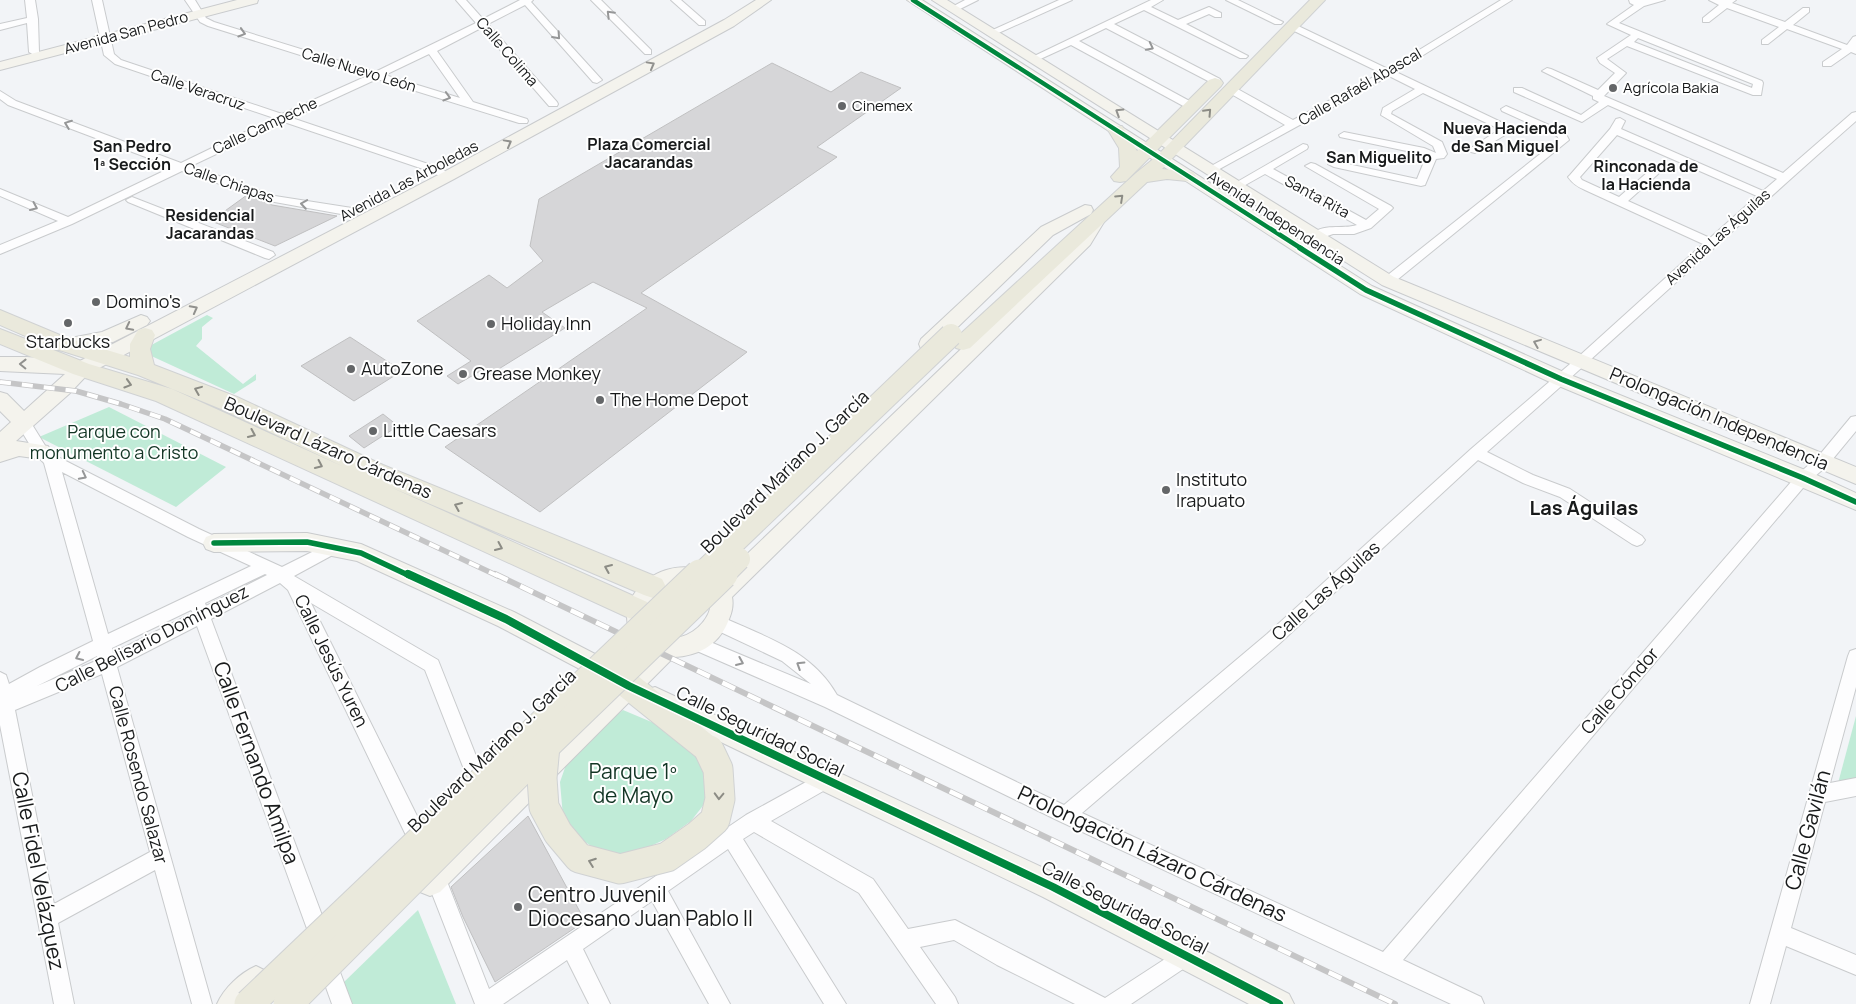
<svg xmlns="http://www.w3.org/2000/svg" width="1856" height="1004" viewBox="0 0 1856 1004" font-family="Manrope,sans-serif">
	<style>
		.green { fill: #c0ebd7 }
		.building { fill: #d6d6d8; stroke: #c0c0c1 }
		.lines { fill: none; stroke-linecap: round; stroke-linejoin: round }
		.street-casing { stroke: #c9cbcd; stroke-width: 2 }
		.secondary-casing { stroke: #c9cbcd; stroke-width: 2 }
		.primary-casing { stroke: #d0d2d3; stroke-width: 2 }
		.street { fill: #fdfdfe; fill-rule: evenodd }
		.secondary { fill: #f4f3ed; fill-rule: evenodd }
		.primary { fill: #eae9dc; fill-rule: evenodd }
		.rail-far1-casing { stroke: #c5c5c6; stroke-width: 5.5 }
		.rail-casing { stroke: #c5c5c6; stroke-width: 6 }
		.rail-far1 { stroke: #fff; stroke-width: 4; stroke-dasharray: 11; stroke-linecap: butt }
		.rail { stroke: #fff; stroke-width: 4.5; stroke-dasharray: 14; stroke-linecap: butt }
		.primary-bridge-far1-casing { stroke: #d0d2d3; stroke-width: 24; stroke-linecap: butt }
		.primary-bridge-casing { stroke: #d0d2d3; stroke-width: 31; stroke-linecap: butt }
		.primary-bridge-far1 { stroke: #eae9dc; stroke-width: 22 }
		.primary-bridge { stroke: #eae9dc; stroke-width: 29 }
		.cycleway-far2-casing { stroke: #fff; stroke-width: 7 }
		.cycleway-far1-casing { stroke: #fff; stroke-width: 9 }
		.cycleway-casing { stroke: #fff; stroke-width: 11 }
		.cycleway-far2 { stroke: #00873e; stroke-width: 4.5 }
		.cycleway-far1 { stroke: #00873e; stroke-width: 5.5 }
		.cycleway { stroke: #00873e; stroke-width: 8 }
		.oneway { stroke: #969798 }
		.oneway2 { stroke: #91918e }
		.oneway3 { stroke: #8c8c85 }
		.poi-dot { fill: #646668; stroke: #fff; stroke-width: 2 }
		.labels { text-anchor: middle; stroke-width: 4; stroke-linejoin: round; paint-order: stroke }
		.far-street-label { font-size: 15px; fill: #181a1b; stroke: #fff }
		.far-poi-label { font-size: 15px; fill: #181a1b; stroke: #fff; text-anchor: start }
		.far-quarter-label { font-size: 16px; font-weight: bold; fill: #181a1b; stroke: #fff }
		.poi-label { font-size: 18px; fill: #181a1b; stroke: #fff; text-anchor: start }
		.street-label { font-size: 18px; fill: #181a1b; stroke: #fff }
		.park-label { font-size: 18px; fill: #123524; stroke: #fff }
		.quarter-label { font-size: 20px; font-weight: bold; fill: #181a1b; stroke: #fff }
		.near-street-label { font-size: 21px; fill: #181a1b; stroke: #fff }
		.near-park-label { font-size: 21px; fill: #123524; stroke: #fff }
		.near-poi-label { font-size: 21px; fill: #181a1b; stroke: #fff; text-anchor: start }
	</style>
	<rect width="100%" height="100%" fill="#f2f4f7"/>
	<!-- green -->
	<g class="green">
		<polygon points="207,315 213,318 202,327 202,339 196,346 243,384 256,374 256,380 234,394 147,354 144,349"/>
		<polygon points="109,407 226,467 176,507 39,437"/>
		<polygon points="623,710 661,726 708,762 709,798 691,821 666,839 642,850 622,855 599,851 582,840 563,817 560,782 568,759 600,728"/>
		<polygon points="1856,716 1856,780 1837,787"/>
		<polygon points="418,910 456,1004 350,1004 342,984"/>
	</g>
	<!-- building -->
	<g class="building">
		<polygon points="772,63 831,92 861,72 901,88 817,147 837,157 641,293 747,352 540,512 445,447 647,308 593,282 542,312 565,328 489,375 482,370 458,384 447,376 471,361 417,321 489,275 507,288 543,261 530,246 539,199"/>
		<polygon points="247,195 272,205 337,216 275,246 211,221"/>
		<polygon points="350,337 402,371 354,401 301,366"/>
		<polygon points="383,414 398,426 364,448 349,436"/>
		<polygon points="528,816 585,921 495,982 463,917 451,887"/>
	</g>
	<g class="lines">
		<defs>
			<g id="street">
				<polygon points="25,0 35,0 38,19 39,52 34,55 29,52 27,23 0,30 0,24 27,18"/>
				<path d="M92,0h10l12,54 7,6 161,54 85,-38 -159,-50 -8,-4 -15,-22h10l11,18 8,4 161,50 101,-49 -20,-23h10l17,19 37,-19h13l-2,2 71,78 -5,3 -4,-1 -68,-77 -37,19 69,78 1,2 -1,2h-8l-68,-78 -44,23 36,51 54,17 1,2 -1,2h-8l-142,-44 -85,39 145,49 17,9 -2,2h-8l-15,-7 -145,-49 -93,44 84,30 77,12 4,1 2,3 -2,3 -4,1 -83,-15 -87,-30 -110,53 -72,30v-9l58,-24 -58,-25v-7l68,28 104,-50 -164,-62 -8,-6v-8l16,10 165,62 93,-45 -159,-54 -11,-9zM429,54l31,44 -75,-23z"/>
				<polygon points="591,0 601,0 651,50 651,54 645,54"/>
				<polygon points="671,0 681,0 705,21 705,25 699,25"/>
				<polygon points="965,0 978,0 956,11 950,11 948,9"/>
				<polygon points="1059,0 1072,0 994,35 988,35 986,33"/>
				<polygon points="1151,0 1163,0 1151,7 1178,20 1209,7 1221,13 1221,17 1215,17 1209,14 1186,24 1248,56 1246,58 1240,58 1144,10 1114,24 1220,79 1220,83 1212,83 1106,28 1079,41 1195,104 1196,106 1195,108 1187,108 1071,45 1036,61 1030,61 1028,59"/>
				<polygon points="1226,0 1238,0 1283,22 1281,24 1275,24"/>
				<polygon points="1501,0 1512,0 1396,72 1503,123 1508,129 1505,135 1475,153 1471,152 1470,150 1471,148 1497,131 1495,127 1423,93 1392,111 1391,114 1442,142 1447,154 1444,158 1436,159 1425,185 1421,186 1334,167 1328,164 1334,161 1417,179 1426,157 1421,154 1340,137 1339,135 1344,132 1424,148 1436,153 1433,146 1381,115 1383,108 1415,89 1389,76 1214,172 1206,172 1204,170 1285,125 1226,91 1226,87 1234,87 1293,120 1381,73 1288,28 1288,24 1294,24 1388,69"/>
				<path d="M1629,0h36l-21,6 -25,17 143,58 1,2 -2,12h-8l-126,-49 -20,13 19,14 -22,23 179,77 69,-60 4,-1v9c-124,109 -245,222 -369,331l46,23 37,14 72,47 3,4 -3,4 -5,2 -5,-2 -72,-47 -37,-14 -45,-23 -199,184 -197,169 301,139 415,-478 19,-16 34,-41 5,-1v15l-29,35 -19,16 -405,478 78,37 3,7h-33l-392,-183 -234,-114 -135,-59 -2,-5 2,-5 6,-2 115,48 -29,-23 -70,-33 -2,-5 2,-5 6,-2 6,2c44,20 88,33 113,77l227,110 203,-171 204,-185 106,-91 126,-114 -118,-54c-7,-3 -12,-6 -17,-13l2,-2 40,-46 6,-10 4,-1 5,3 -4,8 142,62 14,-12 -169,-74 -26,17 -68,-30v-4h8l59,27 18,-13 -6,-3v-3l-51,-25 5,-3 4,1 47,21 17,-17 -15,-10 -3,-5 34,-23 -24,-11 27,-19 -4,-2zM1638,38l115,46 -1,4 -118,-46zM1617,135l140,61 -47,42 -82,-37 29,-26 2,-2 -2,-2h-8l-30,26 -37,-17 -2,-3z"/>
				<polygon points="1709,0 1736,0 1732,3 1785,22 1803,8 1809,8 1809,12 1793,25 1847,45 1853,37 1856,36 1856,54 1851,52 1831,66 1823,66 1823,62 1842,49 1787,29 1768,44 1762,44 1762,40 1779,27 1727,8 1709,22 1703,22 1703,18 1719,5"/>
				<polygon points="1506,106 1565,132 1569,140 1392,284 1384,284 1382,281 1384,278 1559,139 1557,136 1502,111 1501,109"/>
				<path d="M1303,144l4,1 1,2 -1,2 -34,20 93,51 13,-11 -74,-43 6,-3 4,1 76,42 2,2 -2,2 -20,18 -17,6h-21l-17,6 -6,-4c12,-14 32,-6 47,-11l-92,-51 -25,14 -4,1 -6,-3z"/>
				<polygon points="132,197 273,252 275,255 269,259 265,258 128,202 126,200"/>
				<path d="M23,417l5,1 18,29 10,9 143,73 83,38 48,-24 5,-2 5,2 3,4 -3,4 -46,25 144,84 46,116 -3,6 -6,3 -6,-3 -44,-112 -114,-67 117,235 2,7 -2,7 -7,2 -7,-2 -126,-262 -8,-7 -69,36 115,307 -3,7 -7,3 -7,-3 -3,-7 -109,-300 -80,41 95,337h-20l-37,-134 -97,53 16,81h-20l-54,-279v-53l6,3 3,9 31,-17 53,-26 -49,-178 -8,-8 -20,-33 2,-4zM62,472l126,65 63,29 -143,68zM265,574l2,1 -61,31 -1,-3zM191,610l2,3 -80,40 -1,-5zM97,656l1,4 -61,26zM102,674l48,178 -96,52 -39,-194z"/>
				<polygon points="1856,649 1856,687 1830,783 1856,778 1856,796 1825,802 1791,928 1856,955 1856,975 1786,946 1770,1004 1750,1004 1848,656 1850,651"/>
				<polygon points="826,771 832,774 835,780 832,786 771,821 873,879 908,929 955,920 1105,998 1185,946 1192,949 1195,956 1192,963 1131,1004 1075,1004 997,965 954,940 920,947 955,997 958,1004 936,1004 859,893 754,832 743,839 846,1004 824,1004 728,849 668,891 730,1004 709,1004 652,901 583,949 610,1004 589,1004 567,960 503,1004 475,1004 424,873 427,866 434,863 441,866 489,989 746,815"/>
				<polygon points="333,969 340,972 352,1004 332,1004 323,979 326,972"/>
			</g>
			<g id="secondary">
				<polygon points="237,0 258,0 257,3 0,70 0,62"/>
				<polygon points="756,0 771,0 734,26 454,179 88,374 69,394 16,441 48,446 51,451 48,456 41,459 19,456 0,462 0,432 11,422 0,411 0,392 7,394 24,411 65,374 0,371 0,357 27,357 78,362 442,173 724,20"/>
				<polygon points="907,0 922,0 1372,286 1568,374 1810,472 1856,493 1856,510 1554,384 1360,294"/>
				<polygon points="932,0 947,0 1394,277 1856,467 1856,484 1382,285"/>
				<polygon points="1085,205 1091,206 1093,210 1091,214 1053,235 935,349 928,350 921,349 919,344 921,339 1041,227"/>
				<path d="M1096,217l6,1 2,4 -14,23 -358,352c2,10 -1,18 -5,27 -10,22 -30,32 -53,33l-234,235 -10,4 -10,-4 -4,-10 4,-10 192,-186 -114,-60 -141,-65 -50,-10 -93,1 -8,-3 -3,-6 3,-6 8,-3 93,-1 54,11 153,68 108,56 2,6 24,-23c-56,-36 11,-113 73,-72l357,-342 12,-19zM681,584c5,1 11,1 15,3 39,13 -10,69 -39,45 -22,-19 6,-42 24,-48z"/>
				<polygon points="141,315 147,317 150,321 147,325 113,342 67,351 60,350 58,345 60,340 102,332"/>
				<polygon points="655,687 1063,877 1289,994 1294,1004 1249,1004 1043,897 646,706 643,698 646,690"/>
				<path d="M256,966l10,5 5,10 -5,10 -13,13h-36c7,-16 23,-31 39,-38z"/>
			</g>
			<g id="primary">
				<polygon points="1310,0 1325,0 1162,169 1193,172 1196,176 1193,180 1187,181 1167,179 1147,182 970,348 963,350 956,348 953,343 956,338 1136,173 1157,156"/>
				<polygon points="1215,78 1221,80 1223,83 1221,86 1126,181 1120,182 1114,181 1111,177 1120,167 1119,148 1108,130 1110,126 1122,126 1137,151 1209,80"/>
				<polygon points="0,310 67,338 130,357 130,344 138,330 145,328 152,330 155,335 150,349 154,365 237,397 383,465 662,579 666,587 662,595 653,598 644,595 388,486 647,602 651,610 647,618 638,621 629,618 156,401 73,374 0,344 0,329 89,364 172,389 344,467 221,409 138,375 53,348 0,325"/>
				<polygon points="629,674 639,677 719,741 723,750 719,759 709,763 699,759 619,695 615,686 619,677"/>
			</g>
		</defs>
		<!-- street casing -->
		<use href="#street" class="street-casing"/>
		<!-- secondary casing -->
		<use href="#secondary" class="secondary-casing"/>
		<!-- primary casing -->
		<use href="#primary" class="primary-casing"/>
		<!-- street -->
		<use href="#street" class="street"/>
		<!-- secondary -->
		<use href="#secondary" class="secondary"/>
		<!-- primary -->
		<use href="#primary" class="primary"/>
		<defs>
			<polyline id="rail-far1" points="0,382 76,391 121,404 165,419 498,576"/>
			<polyline id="rail" points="495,574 1395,1004"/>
		</defs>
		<!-- rail-far1 casing -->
		<use href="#rail-far1" class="rail-far1-casing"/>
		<!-- rail casing -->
		<use href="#rail" class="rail-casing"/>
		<!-- rail-far1 -->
		<use href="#rail-far1" class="rail-far1"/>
		<!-- rail -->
		<use href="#rail" class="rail"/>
		<defs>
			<g id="primary-bridge-far1">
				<polyline points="699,576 951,335"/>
				<polyline points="722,576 739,559"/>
			</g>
			<g id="primary-bridge">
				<polyline points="545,746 542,778 544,807 558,833 579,858 620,869 667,857 697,836 715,820 720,799 718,769 709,750"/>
				<polyline points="249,1004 700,574"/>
				<polyline points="288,1004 545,746 723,574"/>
			</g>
		</defs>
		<!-- primary-bridge-far1 casing -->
		<use href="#primary-bridge-far1" class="primary-bridge-far1-casing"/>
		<!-- primary-bridge casing -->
		<use href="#primary-bridge" class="primary-bridge-casing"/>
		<!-- primary-bridge-far1 -->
		<use href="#primary-bridge-far1" class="primary-bridge-far1"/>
		<!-- primary-bridge -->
		<use href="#primary-bridge" class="primary-bridge"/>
		<defs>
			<polyline id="cycleway-far2" points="913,0 1302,249"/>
			<g id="cycleway-far1">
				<polyline points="1300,248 1366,290 1561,379 1803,478 1856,502"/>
				<polyline points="214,543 307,542 361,553 410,576"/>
			</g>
			<polyline id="cycleway" points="408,574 506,619 629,686 1053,887 1279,1004"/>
		</defs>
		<!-- cycleway-far2 casing -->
		<use href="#cycleway-far2" class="cycleway-far2-casing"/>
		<!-- cycleway-far1 casing -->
		<use href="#cycleway-far1" class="cycleway-far1-casing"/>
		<!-- cycleway casing -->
		<use href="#cycleway" class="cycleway-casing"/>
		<!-- cycleway-far2 -->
		<use href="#cycleway-far2" class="cycleway-far2"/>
		<!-- cycleway-far1 -->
		<use href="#cycleway-far1" class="cycleway-far1"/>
		<!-- cycleway -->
		<use href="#cycleway" class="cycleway"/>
	</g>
	<!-- one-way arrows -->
	<defs><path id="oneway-chevron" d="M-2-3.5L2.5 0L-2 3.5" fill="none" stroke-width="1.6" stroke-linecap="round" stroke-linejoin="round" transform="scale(1.25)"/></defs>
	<g class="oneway">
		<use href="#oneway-chevron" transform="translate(610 14) rotate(-135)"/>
		<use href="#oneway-chevron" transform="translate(242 33) rotate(17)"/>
		<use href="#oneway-chevron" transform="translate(557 36) rotate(48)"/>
		<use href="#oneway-chevron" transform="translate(1150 47) rotate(27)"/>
		<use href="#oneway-chevron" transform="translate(447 97) rotate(17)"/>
		<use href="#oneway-chevron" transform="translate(68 124) rotate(-159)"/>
		<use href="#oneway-chevron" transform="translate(304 204) rotate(-171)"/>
		<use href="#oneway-chevron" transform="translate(34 207) rotate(24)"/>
		<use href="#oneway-chevron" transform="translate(83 476) rotate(27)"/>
		<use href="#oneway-chevron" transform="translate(79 657) rotate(155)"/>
		<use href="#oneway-chevron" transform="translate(740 662) rotate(23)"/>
		<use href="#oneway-chevron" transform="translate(800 665) rotate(-148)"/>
	</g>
	<g class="oneway2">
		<use href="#oneway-chevron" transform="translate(651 65) rotate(-29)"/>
		<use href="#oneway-chevron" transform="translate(1119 112) rotate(-148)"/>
		<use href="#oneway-chevron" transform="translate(508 143) rotate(-29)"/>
		<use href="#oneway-chevron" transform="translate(194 309) rotate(-28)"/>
		<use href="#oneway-chevron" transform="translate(129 327) rotate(153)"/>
		<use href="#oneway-chevron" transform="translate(1537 343) rotate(-158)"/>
		<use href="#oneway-chevron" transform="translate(23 364) rotate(-179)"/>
	</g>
	<g class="oneway3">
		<use href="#oneway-chevron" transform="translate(1208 112) rotate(-47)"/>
		<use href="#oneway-chevron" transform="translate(1120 198) rotate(-43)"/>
		<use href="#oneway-chevron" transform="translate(128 384) rotate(17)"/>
		<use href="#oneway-chevron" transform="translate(198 390) rotate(-158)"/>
		<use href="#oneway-chevron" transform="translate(252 434) rotate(24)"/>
		<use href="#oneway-chevron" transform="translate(319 465) rotate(25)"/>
		<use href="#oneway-chevron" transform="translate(458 506) rotate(-157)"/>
		<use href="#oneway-chevron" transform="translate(499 547) rotate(24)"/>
		<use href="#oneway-chevron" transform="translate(608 568) rotate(-157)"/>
		<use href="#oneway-chevron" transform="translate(719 796) rotate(92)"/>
		<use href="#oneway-chevron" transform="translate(592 862) rotate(-160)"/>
	</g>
	<!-- markers -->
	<g class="poi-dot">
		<circle cx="1613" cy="88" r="5"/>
		<circle cx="842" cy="106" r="5"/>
		<circle cx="96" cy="302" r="5"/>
		<circle cx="68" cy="323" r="5"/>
		<circle cx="491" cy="324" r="5"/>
		<circle cx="351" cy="369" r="5"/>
		<circle cx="463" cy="374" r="5"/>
		<circle cx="600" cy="400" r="5"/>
		<circle cx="373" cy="431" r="5"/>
		<circle cx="1166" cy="490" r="5"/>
		<circle cx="518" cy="907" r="5"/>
	</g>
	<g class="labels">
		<!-- far-street labels -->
		<g class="far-street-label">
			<text transform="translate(126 33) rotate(-15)" y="5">Avenida San Pedro</text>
			<text transform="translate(507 52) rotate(49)" y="5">Calle Colima</text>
			<text transform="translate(359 70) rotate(17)" y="5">Calle Nuevo León</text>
			<text transform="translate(1360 87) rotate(-30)" y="5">Calle Rafaél Abascal</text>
			<text transform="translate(198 90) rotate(19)" y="5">Calle Veracruz</text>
			<text transform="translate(265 126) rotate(-25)" y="5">Calle Campeche</text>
			<text transform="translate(409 181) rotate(-28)" y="5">Avenida Las Arboledas</text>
			<text transform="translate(229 183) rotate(19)" y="5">Calle Chiapas</text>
			<text transform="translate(1317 197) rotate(29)" y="5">Santa Rita</text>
			<text transform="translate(1276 218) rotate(33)" y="5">Avenida Independencia</text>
			<text transform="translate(1718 237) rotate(-42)" y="5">Avenida Las Águilas</text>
		</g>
		<!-- far-poi labels -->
		<g class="far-poi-label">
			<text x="1623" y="93">Agrícola Bakia</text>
			<text x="852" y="111">Cinemex</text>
		</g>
		<!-- far-quarter labels -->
		<g class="far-quarter-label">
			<text x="1505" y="134">Nueva Hacienda<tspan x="1505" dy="18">de San Miguel</tspan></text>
			<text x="649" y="150">Plaza Comercial<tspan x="649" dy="18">Jacarandas</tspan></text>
			<text x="132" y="152">San Pedro<tspan x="132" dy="18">1ª Sección</tspan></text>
			<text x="1379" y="163">San Miguelito</text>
			<text x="1646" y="172">Rinconada de<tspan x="1646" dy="18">la Hacienda</tspan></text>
			<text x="210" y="221">Residencial<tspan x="210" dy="18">Jacarandas</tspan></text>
		</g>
		<!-- poi labels -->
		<g class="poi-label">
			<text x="106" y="308">Domino's</text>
			<text x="501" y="330">Holiday Inn</text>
			<text x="68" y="348" text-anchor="middle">Starbucks</text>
			<text x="361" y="375">AutoZone</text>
			<text x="473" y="380">Grease Monkey</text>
			<text x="610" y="406">The Home Depot</text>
			<text x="383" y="437">Little Caesars</text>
			<text x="1176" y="486">Instituto<tspan x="1176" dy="21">Irapuato</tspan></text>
		</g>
		<!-- street labels -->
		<g class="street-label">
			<text transform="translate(1719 419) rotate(23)" y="6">Prolongación Independencia</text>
			<text transform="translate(328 448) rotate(24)" y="6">Boulevard Lázaro Cárdenas</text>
			<text transform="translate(785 472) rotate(-44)" y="6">Boulevard Mariano J. García</text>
			<text transform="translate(1326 591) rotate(-42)" y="6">Calle Las Águilas</text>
			<text transform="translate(152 639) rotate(-27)" y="6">Calle Belisario Domínguez</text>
			<text transform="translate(331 661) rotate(64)" y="6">Calle Jesús Yuren</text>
			<text transform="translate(1620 691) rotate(-49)" y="6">Calle Cóndor</text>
			<text transform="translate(760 732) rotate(26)" y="6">Calle Seguridad Social</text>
			<text transform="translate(492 751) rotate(-44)" y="6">Boulevard Mariano J. García</text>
			<text transform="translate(138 775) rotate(75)" y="6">Calle Rosendo Salazar</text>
			<text transform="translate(1125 908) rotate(27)" y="6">Calle Seguridad Social</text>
		</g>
		<!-- park labels -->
		<g class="park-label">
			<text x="114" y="438">Parque con<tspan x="114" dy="21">monumento a Cristo</tspan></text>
		</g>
		<!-- quarter labels -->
		<g class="quarter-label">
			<text x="1584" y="515">Las Águilas</text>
		</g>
		<!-- near-street labels -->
		<g class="near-street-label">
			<text transform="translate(256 763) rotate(70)" y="7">Calle Fernando Amilpa</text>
			<text transform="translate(1808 830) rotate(-75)" y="7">Calle Gavilán</text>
			<text transform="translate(1152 854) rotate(25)" y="7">Prolongación Lázaro Cárdenas</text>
			<text transform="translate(38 871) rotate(79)" y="7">Calle Fidel Velázquez</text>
		</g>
		<!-- near-park labels -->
		<g class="near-park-label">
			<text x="633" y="779">Parque 1º<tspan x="633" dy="24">de Mayo</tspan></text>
		</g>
		<!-- near-poi labels -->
		<g class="near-poi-label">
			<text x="528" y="902">Centro Juvenil<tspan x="528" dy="24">Diocesano Juan Pablo II</tspan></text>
		</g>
	</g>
</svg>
